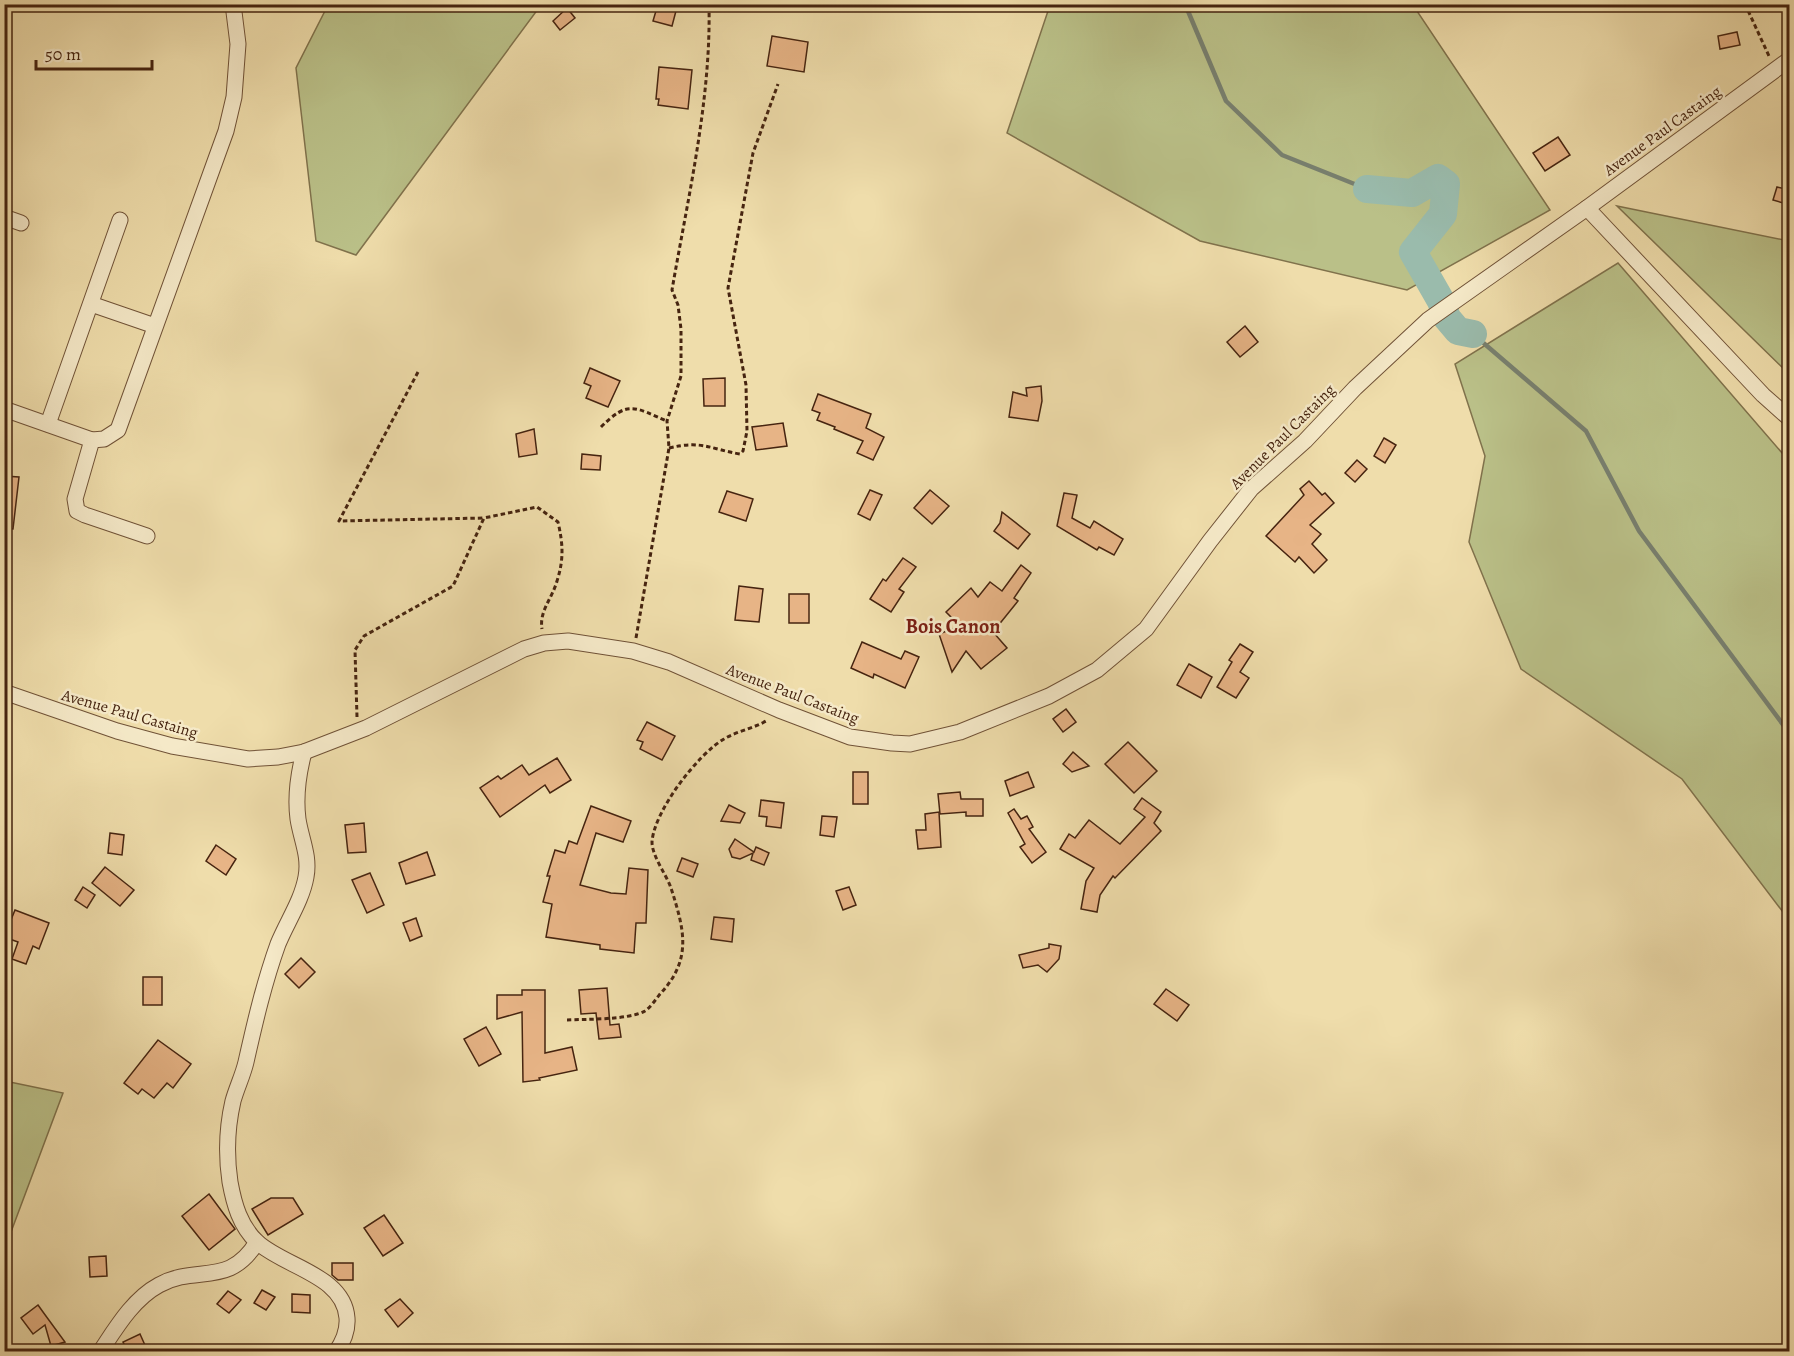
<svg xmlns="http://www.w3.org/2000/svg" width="1794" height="1356" viewBox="0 0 1794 1356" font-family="Alegreya,serif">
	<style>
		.green { fill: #bac088; stroke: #80724c; stroke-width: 1.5 }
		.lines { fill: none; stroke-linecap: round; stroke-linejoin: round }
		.stream { stroke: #787f6e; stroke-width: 4.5 }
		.river { stroke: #9abbac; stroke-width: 28 }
		.building { fill: #e7b486; stroke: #462410; stroke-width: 1.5 }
		.minor-casing { stroke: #705237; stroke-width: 17 }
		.path { stroke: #462410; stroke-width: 3; stroke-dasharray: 4.5 3; stroke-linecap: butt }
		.minor { stroke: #f5e9c8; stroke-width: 15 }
		.labels { text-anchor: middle; stroke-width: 5; stroke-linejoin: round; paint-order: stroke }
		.street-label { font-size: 16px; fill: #462410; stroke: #f5e9c8 }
		.quarter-label { font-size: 20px; font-weight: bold; fill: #7a1f14; stroke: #f5e9c8 }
	</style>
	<rect width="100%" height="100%" fill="#efddab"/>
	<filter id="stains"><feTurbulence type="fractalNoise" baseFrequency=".00333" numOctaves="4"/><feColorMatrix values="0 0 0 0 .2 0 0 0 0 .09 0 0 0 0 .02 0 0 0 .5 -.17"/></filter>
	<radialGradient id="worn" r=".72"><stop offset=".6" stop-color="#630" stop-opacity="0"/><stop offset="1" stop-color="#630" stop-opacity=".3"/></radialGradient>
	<!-- green -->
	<g class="green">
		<polygon points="328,5 541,5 356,255 316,241 296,68"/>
		<polygon points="1030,5 1413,5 1550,210 1407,290 1200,241 1007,133 1048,11"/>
		<polygon points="1617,206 1789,241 1789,374"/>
		<polygon points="1618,263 1789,461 1789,920 1682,779 1521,669 1469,542 1485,456 1455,364"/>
		<polygon points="5,1081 63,1093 5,1248 4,1081"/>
	</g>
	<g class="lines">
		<!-- stream -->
		<g class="stream">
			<polyline points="1185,4 1226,101 1282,155 1367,189"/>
			<polyline points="1473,334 1586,431 1639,531 1790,734"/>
		</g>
		<!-- river -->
		<polyline class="river" points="1367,189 1412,193 1438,178 1446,184 1443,214 1413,252 1441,301 1447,318 1458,331 1473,334"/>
	</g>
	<!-- building -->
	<g class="building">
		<polygon points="658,4 677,7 672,26 653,21"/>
		<polygon points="567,8 575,18 560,30 553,21"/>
		<polygon points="1737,32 1740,45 1720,49 1718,36"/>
		<polygon points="772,36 808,42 804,72 767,66"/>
		<polygon points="659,67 692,70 688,109 658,105 659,99 656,99"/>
		<polygon points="1558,137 1570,155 1545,171 1533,153"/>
		<polygon points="1777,187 1790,190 1790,205 1773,200"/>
		<polygon points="1245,326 1258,342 1240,357 1227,342"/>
		<polygon points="590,368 620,381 608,407 586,398 591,386 584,383"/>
		<polygon points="725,378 725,406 704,406 703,379"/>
		<polygon points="1041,386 1042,401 1038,421 1009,417 1013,392 1027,396 1026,388"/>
		<polygon points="818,394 871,414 866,428 884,437 873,460 857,453 863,441 834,429 835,427 817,420 820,413 812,410"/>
		<polygon points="783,423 787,446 756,450 752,427"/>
		<polygon points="534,429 537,454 519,457 516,434"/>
		<polygon points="1384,438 1396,445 1385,463 1374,456"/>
		<polygon points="582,454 601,456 600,470 581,469"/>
		<polygon points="1357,460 1367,469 1355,482 1345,473"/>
		<polygon points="4,476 19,477 13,529 4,528"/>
		<polygon points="1309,481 1322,495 1325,493 1334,503 1310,525 1321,534 1312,544 1327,560 1314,573 1299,557 1295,562 1266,536 1304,495 1300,489"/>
		<polygon points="870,490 882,495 870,520 858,514"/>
		<polygon points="930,490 949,506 932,524 914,508"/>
		<polygon points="727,491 753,499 746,521 719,512"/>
		<polygon points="1064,493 1077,495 1072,518 1090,528 1094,521 1123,539 1114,555 1099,547 1097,550 1057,526"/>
		<polygon points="1002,512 1030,534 1018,549 994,531 1000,523"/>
		<polygon points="903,558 916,567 899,589 904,592 891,612 870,599 883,579 886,581"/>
		<polygon points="1021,565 1031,573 1014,598 1018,601 993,632 1007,648 981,669 966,651 952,672 939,634 960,626 946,612 971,588 978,597 990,582 1002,591"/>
		<polygon points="739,586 763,589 759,622 735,620"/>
		<rect x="789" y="594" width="20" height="29"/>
		<polygon points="862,642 901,659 905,651 919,657 905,688 874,674 873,678 851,668"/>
		<polygon points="1240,644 1253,652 1240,672 1249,678 1236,698 1217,687 1232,662 1229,660"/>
		<polygon points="1189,664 1212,677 1201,698 1177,685"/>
		<polygon points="1066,709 1076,722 1063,732 1053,719"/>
		<polygon points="647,722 675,736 662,760 640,749 643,742 637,740"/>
		<polygon points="1128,742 1157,771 1134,793 1105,764"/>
		<polygon points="1073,752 1089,766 1072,772 1063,764"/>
		<polygon points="557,758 571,780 550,793 545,785 500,817 480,788 498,776 501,779 522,765 529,775"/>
		<rect x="853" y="772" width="15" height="32"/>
		<polygon points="1028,772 1034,787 1010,796 1005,781"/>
		<polygon points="960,792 961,799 983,799 983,816 966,816 966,812 940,814 938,794"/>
		<polygon points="1142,798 1161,812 1154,823 1161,831 1115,878 1113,876 1100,895 1097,912 1081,909 1086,881 1094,868 1060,849 1069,834 1075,838 1089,820 1120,844 1145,817 1134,809"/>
		<polygon points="761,800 784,803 781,828 766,826 767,817 759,816"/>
		<polygon points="729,805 745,813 740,823 721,821"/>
		<polygon points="591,806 631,821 623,842 596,833 580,885 611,893 626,894 629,868 648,870 646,923 636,923 634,953 600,949 600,945 546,937 552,904 543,902 550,876 547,876 555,850 565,853 569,841 577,844"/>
		<polygon points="1014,809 1021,819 1027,816 1033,827 1029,829 1046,852 1032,863 1020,847 1025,844 1008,813"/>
		<polygon points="939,812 941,847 918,849 916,830 926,830 925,814"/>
		<polygon points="822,816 837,817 834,837 820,835"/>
		<polygon points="364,823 366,852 348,853 345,825"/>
		<polygon points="110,833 124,835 122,855 108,853"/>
		<polygon points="735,839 754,852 756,847 769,853 764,865 751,860 753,853 740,859 732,857 729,849"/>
		<polygon points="216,845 236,859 226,875 206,861"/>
		<polygon points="427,852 435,875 406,884 399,863"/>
		<polygon points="682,858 698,864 693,877 677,871"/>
		<polygon points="105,867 134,890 120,906 92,883"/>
		<polygon points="370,873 384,905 367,913 352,880"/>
		<polygon points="83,887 95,895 87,908 75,900"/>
		<polygon points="849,887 856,905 843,910 836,891"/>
		<polygon points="15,910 49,923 39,949 33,946 26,964 12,959 18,942 4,937"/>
		<polygon points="714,917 734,919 732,942 711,939"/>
		<polygon points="416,918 422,936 410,941 403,923"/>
		<polygon points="1049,944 1061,946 1059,959 1047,972 1038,965 1023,968 1019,955 1049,948"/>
		<polygon points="301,958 315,972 299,988 285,974"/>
		<rect x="143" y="977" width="19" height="28"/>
		<polygon points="607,988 610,1025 619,1024 621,1037 599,1039 596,1013 581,1014 579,990"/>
		<polygon points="1166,989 1189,1005 1177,1021 1154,1004"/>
		<polygon points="522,990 545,990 545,1053 572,1047 577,1070 539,1078 540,1080 523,1082 522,1012 497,1019 497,995 522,995"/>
		<polygon points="486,1027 501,1054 479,1066 464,1039"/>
		<polygon points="158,1040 191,1064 173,1088 167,1083 154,1098 142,1089 138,1094 124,1083"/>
		<polygon points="209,1194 235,1229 209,1250 182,1216"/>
		<polygon points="271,1198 293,1198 303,1214 268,1235 252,1209"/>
		<polygon points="384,1215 403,1243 383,1256 364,1228"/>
		<polygon points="106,1256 107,1276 90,1277 89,1257"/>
		<polygon points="332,1263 353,1263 353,1280 338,1280 332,1275"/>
		<polygon points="262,1290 275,1297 266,1310 254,1303"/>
		<polygon points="228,1291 241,1300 229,1313 217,1304"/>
		<polygon points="292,1294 310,1295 310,1313 292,1312"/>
		<polygon points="400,1299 413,1313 398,1327 385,1310"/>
		<polygon points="38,1305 43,1312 65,1342 51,1346 45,1325 33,1334 21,1318"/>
		<polygon points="140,1334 148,1352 128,1352 123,1342"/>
	</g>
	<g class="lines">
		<defs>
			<g id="minor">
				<polyline points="1587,208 1763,395 1790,419"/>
				<polyline points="4,217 21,223"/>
				<polyline points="91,304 155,326"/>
				<polyline points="4,409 92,440 104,439 118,430 226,131 234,97 238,44 233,4"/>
				<polyline points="48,424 120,220"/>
				<polyline points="92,440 75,499 77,511 85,515 147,536"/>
				<polyline points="4,692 117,731 172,746 248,759 278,757 304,752 366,728 524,649 544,643 568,641 633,651 669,662 779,710 850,737 892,743 910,744 960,732 1049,696 1097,670 1146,629 1210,541 1251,489 1305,441 1355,388 1428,320 1587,208 1790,59"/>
				<path d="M304,752c-6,23 -9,44 -6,67 3,20 12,37 8,58 -4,23 -19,45 -28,67 -14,39 -23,78 -32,118 -3,13 -9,25 -13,39 -6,26 -7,54 -3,81 4,22 10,44 27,60 27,25 87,33 90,76 1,13 -4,24 -11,34"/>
				<path d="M100,1352c16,-24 33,-53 59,-67 38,-21 70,3 98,-43"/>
			</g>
		</defs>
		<!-- minor casing -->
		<use href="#minor" class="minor-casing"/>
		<!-- path -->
		<g class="path">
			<polyline points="1745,4 1769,56"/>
			<polyline points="418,372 339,521 484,518"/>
			<path d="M601,427c28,-28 34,-19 66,-6"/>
			<path d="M669,448c33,-8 41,1 71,6l3,-3 4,-20 -1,-46 -18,-97 25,-135 25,-69"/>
			<path d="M636,638l33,-190 -2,-27 14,-45v-47l-3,-24 -6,-15c16,-93 39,-190 37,-284"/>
			<path d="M357,717l-2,-67 9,-14 89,-50 31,-68 53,-11 21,15c5,22 6,37 -1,59 -5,18 -18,30 -15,48"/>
			<path d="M567,1020c19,-1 62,0 78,-9 5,-3 11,-12 15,-17 33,-35 24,-65 11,-106 -5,-14 -19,-32 -19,-46 2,-31 46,-88 72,-103 13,-8 28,-10 42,-18"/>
		</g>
		<!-- minor -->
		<use href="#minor" class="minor"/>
	</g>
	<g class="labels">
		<!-- street labels -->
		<g class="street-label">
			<text transform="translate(1662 130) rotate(-36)" y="6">Avenue Paul Castaing</text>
			<text transform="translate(1282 436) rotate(-45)" y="6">Avenue Paul Castaing</text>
			<text transform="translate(793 693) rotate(21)" y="6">Avenue Paul Castaing</text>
			<text transform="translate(130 713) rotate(16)" y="6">Avenue Paul Castaing</text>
		</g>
		<!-- quarter labels -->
		<g class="quarter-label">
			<text x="953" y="633">Bois Canon</text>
		</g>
	</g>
	<!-- margin -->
	<rect width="1794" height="1356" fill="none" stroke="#efddab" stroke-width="24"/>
	<rect x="6" y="6" width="1782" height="1344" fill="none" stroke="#462410" stroke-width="3"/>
	<rect x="12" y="12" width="1770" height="1332" fill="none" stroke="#462410" stroke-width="1.5"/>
	<!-- scale -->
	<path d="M36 60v9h116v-9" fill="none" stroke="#462410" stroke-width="3"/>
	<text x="45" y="60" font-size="18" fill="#462410" stroke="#f5e9c8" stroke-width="4.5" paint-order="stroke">50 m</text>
	<rect width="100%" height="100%" filter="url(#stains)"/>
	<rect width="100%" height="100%" fill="url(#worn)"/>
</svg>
